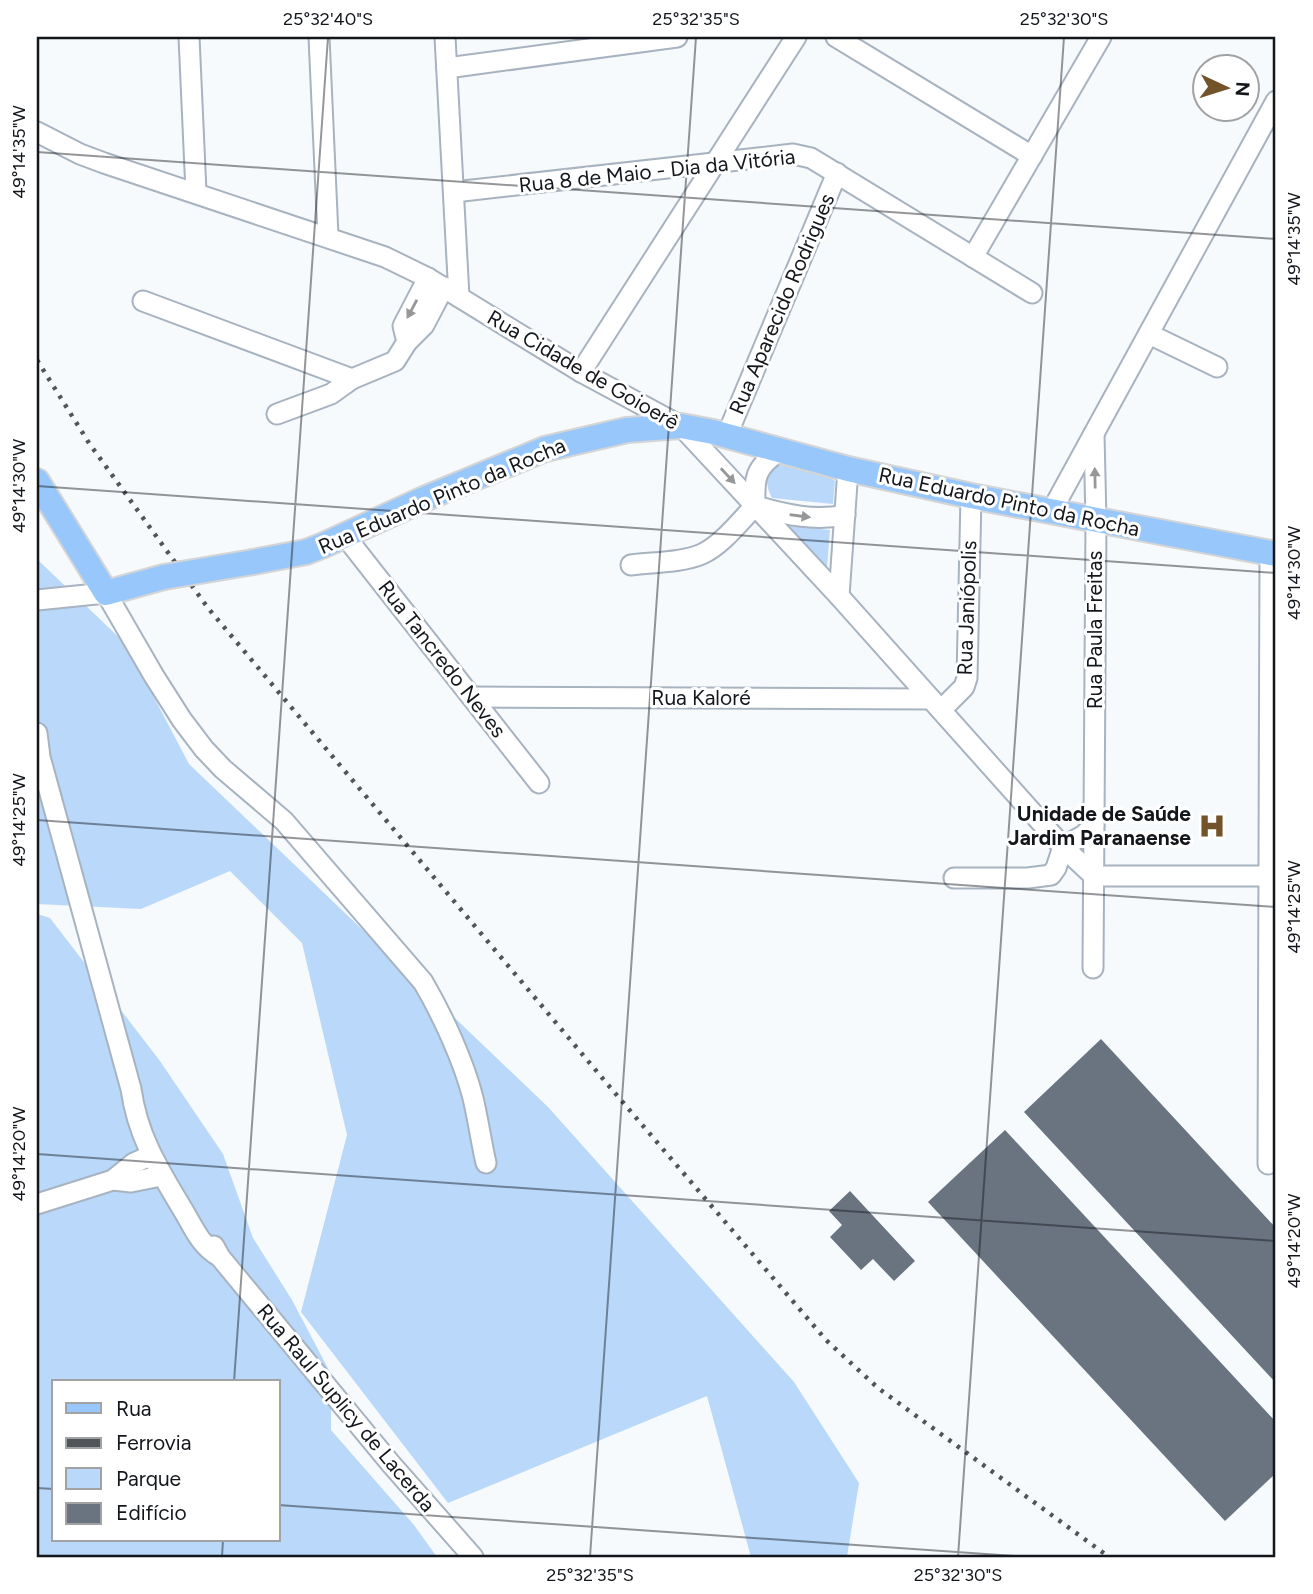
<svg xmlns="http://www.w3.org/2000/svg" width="1313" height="1594" viewBox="0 0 1313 1594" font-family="Figtree,sans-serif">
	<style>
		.green { fill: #b9d8fa; fill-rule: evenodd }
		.building { fill: #697480 }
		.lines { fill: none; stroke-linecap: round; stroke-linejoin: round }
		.minor-casing { stroke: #a7b3c0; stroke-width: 23 }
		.major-casing { stroke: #d5d5d6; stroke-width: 28 }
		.minor { stroke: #fff; stroke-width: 19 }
		.major { stroke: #98c8fb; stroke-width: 24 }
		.rail { stroke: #515459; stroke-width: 4.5; stroke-dasharray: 3.5 7; stroke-linecap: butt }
		.major-bridge-casing { stroke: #d5d5d6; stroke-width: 28; stroke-linecap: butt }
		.major-bridge { stroke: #98c8fb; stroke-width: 24 }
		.oneway { fill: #959799 }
		.ticks { fill: none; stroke: #13171c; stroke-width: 2; stroke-opacity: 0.45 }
		.labels { text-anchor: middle; stroke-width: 6; stroke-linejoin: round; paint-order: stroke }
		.street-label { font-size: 21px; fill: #13171c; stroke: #fff }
		.poi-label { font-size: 21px; font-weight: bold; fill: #13171c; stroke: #fff; text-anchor: end }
		.neatline { fill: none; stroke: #13171c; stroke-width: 2.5 }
		.ticks-label { font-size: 18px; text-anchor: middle; fill: #13171c }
	</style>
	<rect width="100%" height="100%" fill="#f7fafc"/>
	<!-- green -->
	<g class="green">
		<path d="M788,464l32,6 15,11 -2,23 -61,-6c-9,-17 -7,-33 16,-34z"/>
		<polygon points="783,525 830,530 827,568 825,570"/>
		<polygon points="37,556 40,562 126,644 189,764 548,1107 794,1382 859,1483 847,1557 751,1557 707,1396 448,1503 301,1312 347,1135 302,943 230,871 141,909 37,904"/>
		<path d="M37,914l13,4 110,143 63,93 30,84 39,62 39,74v56l83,95 23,32h-400zM54,1382h224v158h-224z"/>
	</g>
	<!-- building -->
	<g class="building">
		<polygon points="1101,1039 1276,1228 1276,1383 1024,1112"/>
		<polygon points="1005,1130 1276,1422 1276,1473 1225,1521 928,1202"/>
		<polygon points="850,1191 915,1261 894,1281 873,1259 861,1270 830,1237 842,1225 829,1211"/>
	</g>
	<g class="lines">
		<defs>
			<g id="minor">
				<polyline points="189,37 196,192"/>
				<polyline points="319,37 328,236"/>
				<polyline points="445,37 459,297"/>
				<polyline points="836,37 1032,156"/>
				<polyline points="447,68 677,37"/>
				<polyline points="37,132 80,154 104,163 385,257 428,278 581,372 681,426 839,596 1063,847 1094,876"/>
				<polyline points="454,192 793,154 811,158 1032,293"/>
				<polyline points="973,257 1101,37"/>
				<polyline points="143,301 352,379"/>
				<polyline points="1149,334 1217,367"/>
				<polyline points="407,342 403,326 428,278"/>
				<polyline points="581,372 796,37"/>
				<polyline points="277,414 331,394 352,379 395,361 407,342 424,325 444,287"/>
				<polyline points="727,435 837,173"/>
				<path d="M756,506c30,9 58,15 89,9"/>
				<polyline points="1051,512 1276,101"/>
				<polyline points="345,536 539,783"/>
				<path d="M631,565c22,-3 50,-2 71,-11 20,-9 38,-33 53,-48 -1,-29 0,-38 24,-55"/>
				<polyline points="839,596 848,469"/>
				<path d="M37,600l69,-7 48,83 28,44 22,29 19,20 61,52 139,161c19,32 41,80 50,116 5,21 8,43 13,65"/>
				<polyline points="472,697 931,699"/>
				<polyline points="941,710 964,687 967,678 971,496"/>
				<path d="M37,733l3,24 91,332c7,50 30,84 55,126 10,18 16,31 34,42"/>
				<polyline points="1094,876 1276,876"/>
				<polyline points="954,878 1028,878 1051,875 1056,868 1063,847 1084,835 1094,825"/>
				<polyline points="1093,968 1096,521 1094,434"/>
				<polyline points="1268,1164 1270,553"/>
				<polyline points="113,1180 134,1163 150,1156"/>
				<polyline points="37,1204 113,1180 131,1182 161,1176"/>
				<polyline points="214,1246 220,1257 391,1464 473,1557"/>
			</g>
			<g id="major">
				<polyline points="37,481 106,593 164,577"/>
				<polyline points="253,562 306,552 324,545 424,499 545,449 627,430 681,426 713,432 848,469 971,496 1276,554"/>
			</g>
		</defs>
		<!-- minor casing -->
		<use href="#minor" class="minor-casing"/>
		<!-- major casing -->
		<use href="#major" class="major-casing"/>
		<!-- minor -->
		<use href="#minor" class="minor"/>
		<!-- major -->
		<use href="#major" class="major"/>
		<!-- rail -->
		<polyline class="rail" points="37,360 89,443 208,608 609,1086 826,1340 878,1388 1109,1557"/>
		<defs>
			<polyline id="major-bridge" points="164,577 253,562"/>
		</defs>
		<!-- major-bridge casing -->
		<use href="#major-bridge" class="major-bridge-casing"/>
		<!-- major-bridge -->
		<use href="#major-bridge" class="major-bridge"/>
	</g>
	<!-- one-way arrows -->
	<defs><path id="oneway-solid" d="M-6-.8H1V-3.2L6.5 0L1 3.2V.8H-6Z" transform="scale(1.75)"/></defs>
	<g class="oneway">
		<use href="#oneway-solid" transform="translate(412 309) rotate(118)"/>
		<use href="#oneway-solid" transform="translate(728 476) rotate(47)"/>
		<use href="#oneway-solid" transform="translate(1095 478) rotate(-91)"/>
		<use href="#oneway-solid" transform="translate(800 516) rotate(8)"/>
	</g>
	<!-- ticks -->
	<path class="ticks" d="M37,152l1239,87M37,486l1239,87M37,820l1239,87M37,1154l1239,87M234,1382l94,-1345M37,1488l17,1M278,1505l751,52M222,1557l1,-17M590,1557l106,-1520M958,1557l106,-1520"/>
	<!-- icons -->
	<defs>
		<symbol id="hospital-bare" viewBox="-9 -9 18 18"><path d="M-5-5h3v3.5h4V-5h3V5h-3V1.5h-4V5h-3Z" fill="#735329" stroke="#fff" stroke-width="2.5" paint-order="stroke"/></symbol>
	</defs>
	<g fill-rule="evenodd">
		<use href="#hospital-bare" x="1193" y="807" width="38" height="38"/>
	</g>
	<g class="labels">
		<!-- street labels -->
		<g class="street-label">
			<text transform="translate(657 171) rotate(-6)" y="7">Rua 8 de Maio - Dia da Vitória</text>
			<text transform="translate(782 304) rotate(-67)" y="7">Rua Aparecido Rodrigues</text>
			<text transform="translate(583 370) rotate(30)" y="7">Rua Cidade de Goioerê</text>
			<text transform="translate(442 496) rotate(-23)" y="7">Rua Eduardo Pinto da Rocha</text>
			<text transform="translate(1009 502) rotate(12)" y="7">Rua Eduardo Pinto da Rocha</text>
			<text transform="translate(967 608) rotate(-88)" y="7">Rua Janiópolis</text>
			<text transform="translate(1095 630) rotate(-90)" y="7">Rua Paula Freitas</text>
			<text transform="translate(442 659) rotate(52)" y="7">Rua Tancredo Neves</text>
			<text x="701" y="705">Rua Kaloré</text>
			<text transform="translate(346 1408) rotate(50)" y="7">Rua Raul Suplicy de Lacerda</text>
		</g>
		<!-- poi labels -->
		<g class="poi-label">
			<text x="1191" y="821">Unidade de Saúde<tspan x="1191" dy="24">Jardim Paranaense</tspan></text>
		</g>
	</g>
	<!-- border -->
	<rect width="1313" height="1594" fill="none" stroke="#ffffff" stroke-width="77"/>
	<!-- legend -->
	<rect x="52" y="1380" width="228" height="161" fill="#ffffff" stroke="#a1a2a4" stroke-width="2"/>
	<rect x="66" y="1403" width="35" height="10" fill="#98c8fb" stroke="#a1a2a4" stroke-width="2"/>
	<text x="116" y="1416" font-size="21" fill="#13171c">Rua</text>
	<rect x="66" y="1438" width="35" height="10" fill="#515459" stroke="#a1a2a4" stroke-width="2"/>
	<text x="116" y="1450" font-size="21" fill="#13171c">Ferrovia</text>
	<rect x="66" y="1468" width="35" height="21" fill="#b9d8fa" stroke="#a1a2a4" stroke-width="2"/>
	<text x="116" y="1486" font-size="21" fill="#13171c">Parque</text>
	<rect x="66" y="1503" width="35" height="21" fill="#697480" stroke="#a1a2a4" stroke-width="2"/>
	<text x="116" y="1520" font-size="21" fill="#13171c">Edifício</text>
	<!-- north arrow -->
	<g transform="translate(1226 88) rotate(94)"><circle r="33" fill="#ffffff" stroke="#a1a2a4" stroke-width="2"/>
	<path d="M0-5L12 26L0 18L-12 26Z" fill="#735329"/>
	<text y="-10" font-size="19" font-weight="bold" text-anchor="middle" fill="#13171c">N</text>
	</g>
	<rect x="38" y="38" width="1236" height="1518" class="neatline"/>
	<g class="ticks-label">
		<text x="328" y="25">25°32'40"S</text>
		<text x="696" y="25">25°32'35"S</text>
		<text x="1064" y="25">25°32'30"S</text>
		<text transform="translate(19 152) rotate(-90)" y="6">49°14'35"W</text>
		<text transform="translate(1294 239) rotate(-90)" y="6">49°14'35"W</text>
		<text transform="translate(19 486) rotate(-90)" y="6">49°14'30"W</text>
		<text transform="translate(1294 573) rotate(-90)" y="6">49°14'30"W</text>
		<text transform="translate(19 820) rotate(-90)" y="6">49°14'25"W</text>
		<text transform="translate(1294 907) rotate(-90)" y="6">49°14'25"W</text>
		<text transform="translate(19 1154) rotate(-90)" y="6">49°14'20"W</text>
		<text transform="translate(1294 1241) rotate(-90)" y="6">49°14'20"W</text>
		<text x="590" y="1581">25°32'35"S</text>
		<text x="958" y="1581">25°32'30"S</text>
	</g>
</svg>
